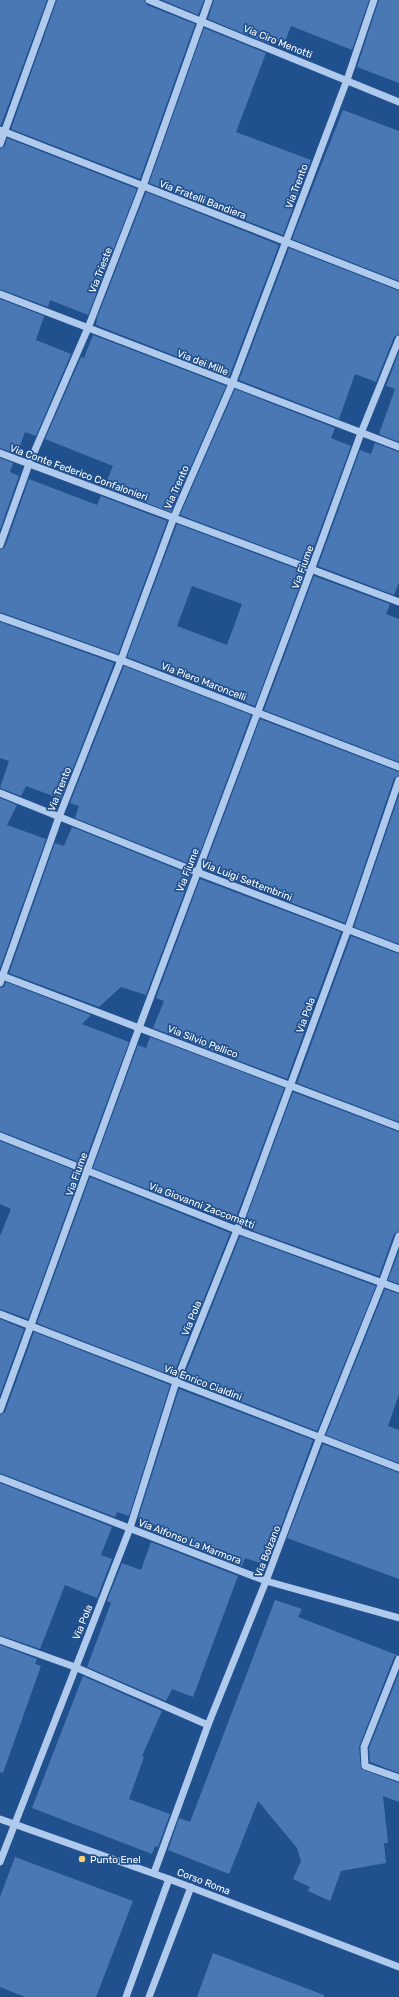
<svg xmlns="http://www.w3.org/2000/svg" width="399" height="1997" viewBox="0 0 399 1997" font-family="Rubik,sans-serif">
	<style>
		.building { fill: #4a78b5; fill-rule: evenodd }
		.lines { fill: none; stroke-linecap: round; stroke-linejoin: round }
		.minor { stroke: #afcaec; stroke-width: 7 }
		.poi-dot { fill: #f9d271; stroke: #21508e; stroke-width: 1.5 }
		.labels { text-anchor: middle; stroke-width: 3.5; stroke-linejoin: round; paint-order: stroke }
		.street-label { font-size: 10px; fill: #fff; stroke: #21508e }
		.poi-label { font-size: 10px; fill: #fff; stroke: #21508e; text-anchor: start }
	</style>
	<rect width="100%" height="100%" fill="#21508e"/>
	<!-- building -->
	<g class="building">
		<polygon points="0,0 47,0 1,125 0,125"/>
		<polygon points="57,0 144,0 147,5 195,24 140,179 11,129"/>
		<polygon points="162,0 204,0 198,15"/>
		<polygon points="214,0 369,0 352,50 291,26 284,44 271,39 269,44 208,19"/>
		<polygon points="379,0 399,0 399,83 357,67"/>
		<polygon points="204,28 266,53 236,132 311,160 283,235 149,183"/>
		<polygon points="343,110 399,131 399,281 292,239"/>
		<polygon points="7,138 137,189 88,315 50,300 48,307 0,289 0,149 5,146"/>
		<polygon points="146,192 279,245 229,377 96,325 97,318"/>
		<polygon points="289,248 399,291 399,334 394,337 376,382 355,374 339,419 239,380"/>
		<polygon points="0,299 44,316 36,340 71,354 36,436 25,432 17,454 0,448"/>
		<polygon points="93,335 226,386 171,512 104,487 113,466 45,439 81,357 84,358"/>
		<polygon points="399,352 399,442 379,434 395,389 386,386"/>
		<polygon points="235,389 335,428 331,438 351,446 308,563 180,515"/>
		<polygon points="375,443 399,452 399,582 394,595 318,566 360,450 371,454"/>
		<polygon points="0,458 13,463 10,472 19,476 0,530"/>
		<polygon points="29,479 97,505 101,496 167,521 118,654 0,612 0,550 5,547"/>
		<path d="M177,524l128,48 -50,134 -128,-49zM192,586l50,18 -15,41 -50,-19z"/>
		<polygon points="314,576 390,604 386,614 399,619 399,762 264,710"/>
		<polygon points="0,622 114,663 61,799 26,786 21,796 0,788 9,761 0,758"/>
		<polygon points="124,666 251,715 195,866 75,818 79,806 70,803"/>
		<polygon points="260,719 399,772 399,775 394,778 345,923 204,869"/>
		<polygon points="399,795 399,944 354,927"/>
		<polygon points="0,798 17,805 7,825 46,839 0,968"/>
		<polygon points="72,827 191,875 146,995 121,987 99,1007 9,973 55,843 64,846"/>
		<polygon points="200,879 341,932 287,1079 153,1028 164,1001 156,998"/>
		<polygon points="351,936 399,954 399,1122 297,1083"/>
		<polygon points="6,982 91,1015 82,1024 129,1042 84,1164 0,1131 0,988 4,987"/>
		<polygon points="150,1037 284,1088 234,1223 93,1168 138,1045 146,1048"/>
		<polygon points="293,1092 399,1132 399,1231 394,1234 379,1276 243,1227"/>
		<polygon points="0,1141 81,1173 28,1319 0,1309 0,1236 11,1209 0,1204"/>
		<polygon points="90,1177 230,1233 173,1376 37,1323"/>
		<polygon points="240,1236 376,1286 317,1431 183,1379"/>
		<polygon points="399,1251 399,1284 388,1280"/>
		<polygon points="385,1289 399,1294 399,1394 388,1426 399,1430 399,1463 326,1435"/>
		<polygon points="0,1319 24,1329 0,1395"/>
		<polygon points="34,1332 170,1385 129,1516 117,1512 115,1517 0,1473 0,1415 5,1412"/>
		<polygon points="179,1389 313,1440 278,1535 271,1532 260,1563 245,1558 242,1566 155,1533 157,1526 138,1519"/>
		<polygon points="323,1444 399,1473 399,1579 287,1538"/>
		<polygon points="0,1483 112,1527 101,1555 112,1559 97,1598 65,1585 40,1649 0,1635"/>
		<polygon points="151,1542 238,1576 193,1697 172,1689 166,1701 87,1667 111,1603 107,1601 122,1563 141,1570"/>
		<polygon points="275,1600 302,1609 298,1617 397,1655 394,1657 359,1747 361,1769 399,1783 399,1802 383,1796 388,1843 384,1843 386,1863 341,1871 330,1901 308,1891 310,1887 293,1879 301,1861 297,1848 258,1801 229,1874 168,1850 179,1818 190,1822"/>
		<polygon points="0,1645 37,1659 35,1664 41,1666 3,1773 0,1772"/>
		<polygon points="399,1673 399,1773 370,1762 369,1748"/>
		<polygon points="83,1676 162,1711 142,1756 144,1757 129,1799 170,1814 158,1847 155,1846 152,1854 32,1808"/>
		<polygon points="15,1857 133,1901 96,1997 25,1997 0,1987 0,1897"/>
		<polygon points="213,1953 324,1995 324,1997 197,1997"/>
	</g>
	<g class="lines">
		<!-- minor -->
		<g class="minor">
			<polyline points="149,0 399,102"/>
			<polyline points="0,130 399,286"/>
			<polyline points="0,144 52,0"/>
			<polyline points="0,294 399,447"/>
			<polyline points="0,453 399,602"/>
			<polyline points="0,545 29,464 88,328 143,186 209,0"/>
			<polyline points="0,617 121,660 399,767"/>
			<polyline points="0,793 197,872 399,949"/>
			<polyline points="0,975 399,1127"/>
			<polyline points="0,983 59,817 121,660 174,517 232,384 347,80 374,0"/>
			<polyline points="0,1136 237,1230 399,1289"/>
			<polyline points="0,1314 399,1468"/>
			<polyline points="0,1410 139,1028 311,570 361,433 399,339"/>
			<polyline points="0,1478 266,1581 399,1618"/>
			<polyline points="0,1640 75,1667 208,1725"/>
			<polyline points="399,1659 364,1747 365,1766 399,1778"/>
			<polyline points="0,1819 169,1879 399,1967"/>
			<polyline points="0,1862 130,1528 176,1382 237,1230 348,929 399,780"/>
			<polyline points="154,1873 208,1725 266,1581 320,1437 382,1283 399,1236"/>
			<polyline points="126,1997 169,1879"/>
			<polyline points="149,1997 191,1887"/>
		</g>
	</g>
	<!-- markers -->
	<circle class="poi-dot" cx="82" cy="1859" r="4"/>
	<g class="labels">
		<!-- street labels -->
		<g class="street-label">
			<text transform="translate(278 41) rotate(22)" y="4">Via Ciro Menotti</text>
			<text transform="translate(296 186) rotate(-69)" y="4">Via Trento</text>
			<text transform="translate(203 199) rotate(21)" y="4">Via Fratelli Bandiera</text>
			<text transform="translate(100 270) rotate(-69)" y="4">Via Trieste</text>
			<text transform="translate(203 362) rotate(21)" y="4">Via dei Mille</text>
			<text transform="translate(79 472) rotate(20)" y="4">Via Conte Federico Confalonieri</text>
			<text transform="translate(176 487) rotate(-66)" y="4">Via Trento</text>
			<text transform="translate(302 567) rotate(-70)" y="4">Via Fiume</text>
			<text transform="translate(204 681) rotate(21)" y="4">Via Piero Maroncelli</text>
			<text transform="translate(59 789) rotate(-68)" y="4">Via Trento</text>
			<text transform="translate(187 870) rotate(-69)" y="4">Via Fiume</text>
			<text transform="translate(247 880) rotate(21)" y="4">Via Luigi Settembrini</text>
			<text transform="translate(305 1015) rotate(-70)" y="4">Via Pola</text>
			<text transform="translate(203 1041) rotate(21)" y="4">Via Silvio Pellico</text>
			<text transform="translate(76 1174) rotate(-70)" y="4">Via Fiume</text>
			<text transform="translate(202 1205) rotate(21)" y="4">Via Giovanni Zaccometti</text>
			<text transform="translate(191 1318) rotate(-68)" y="4">Via Pola</text>
			<text transform="translate(203 1382) rotate(21)" y="4">Via Enrico Cialdini</text>
			<text transform="translate(190 1541) rotate(21)" y="4">Via Alfonso La Marmora</text>
			<text transform="translate(267 1551) rotate(-69)" y="4">Via Bolzano</text>
			<text transform="translate(82 1622) rotate(-68)" y="4">Via Pola</text>
			<text transform="translate(204 1881) rotate(21)" y="4">Corso Roma</text>
		</g>
		<!-- poi labels -->
		<g class="poi-label">
			<text x="90" y="1863">Punto Enel</text>
		</g>
	</g>
</svg>
